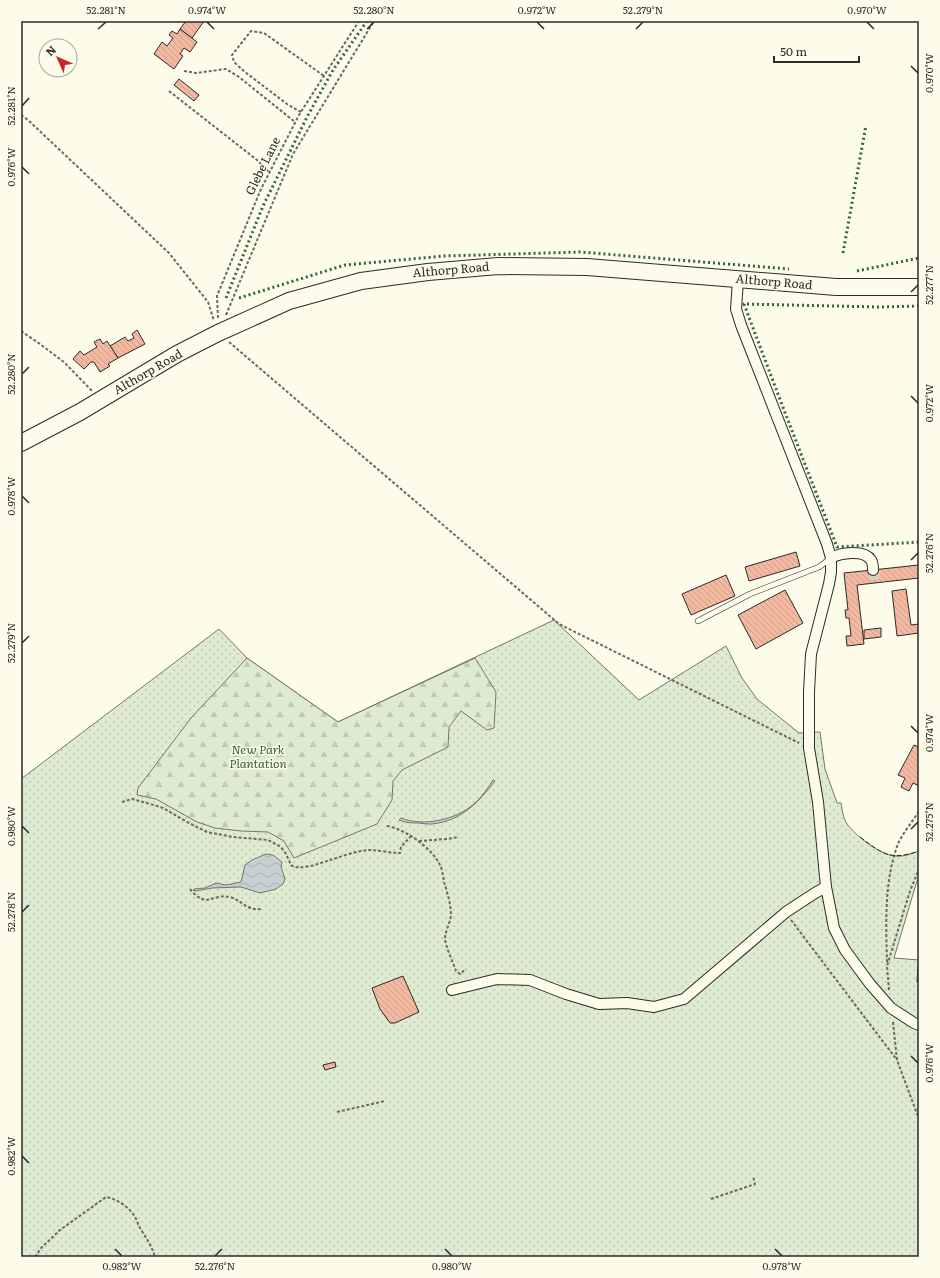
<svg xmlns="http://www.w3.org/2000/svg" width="940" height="1278" viewBox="0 0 940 1278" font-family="Literata,serif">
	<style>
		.grass { fill: url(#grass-dots); stroke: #74746e }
		.forest { fill: url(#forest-firs); stroke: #74746e }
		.water { fill: url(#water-waves); stroke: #74746e }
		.building { fill: url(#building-back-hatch); stroke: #2b2b2b }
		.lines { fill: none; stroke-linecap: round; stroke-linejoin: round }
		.street-tunnel { stroke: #d3d1c4; stroke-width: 10; stroke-dasharray: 10 5; stroke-linecap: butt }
		.lane-casing { stroke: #2b2b2b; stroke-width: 6 }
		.street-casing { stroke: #2b2b2b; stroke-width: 12 }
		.primary-casing { stroke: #2b2b2b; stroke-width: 18 }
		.path { stroke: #6a6964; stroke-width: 2; stroke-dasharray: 3 2; stroke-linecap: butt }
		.lane { stroke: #fdfbea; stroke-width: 5 }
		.street { stroke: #fdfbea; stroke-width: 10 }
		.primary { stroke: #fdfbea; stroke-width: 16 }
		.hedge { stroke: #34623c; stroke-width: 3; stroke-dasharray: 2 3; stroke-linecap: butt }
		.fence { stroke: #2b2b2b; stroke-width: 1; stroke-dasharray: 5 2; stroke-linecap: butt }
		.ticks { fill: none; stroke: #2b2b2b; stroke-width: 1.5 }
		.labels { text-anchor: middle; stroke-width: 3; stroke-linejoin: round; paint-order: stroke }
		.street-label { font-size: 12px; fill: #2b2b2b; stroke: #fdfbea }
		.park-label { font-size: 12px; font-style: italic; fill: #34623c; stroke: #fdfbea }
		.neatline { fill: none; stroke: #2b2b2b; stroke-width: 1.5 }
		.ticks-label { font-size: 10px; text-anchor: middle; fill: #2b2b2b }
	</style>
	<defs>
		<pattern id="grass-dots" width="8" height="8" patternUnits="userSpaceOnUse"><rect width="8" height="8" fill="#deebd1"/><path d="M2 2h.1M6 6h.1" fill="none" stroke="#bfcab4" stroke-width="1.8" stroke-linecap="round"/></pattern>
		<pattern id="forest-firs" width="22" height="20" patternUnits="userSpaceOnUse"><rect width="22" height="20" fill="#deebd1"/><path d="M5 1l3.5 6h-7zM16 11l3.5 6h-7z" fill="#bfcab4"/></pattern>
		<pattern id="water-waves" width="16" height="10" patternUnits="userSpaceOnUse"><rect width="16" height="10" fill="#c7d0d0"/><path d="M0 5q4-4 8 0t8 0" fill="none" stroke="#abb3b3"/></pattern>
		<pattern id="building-back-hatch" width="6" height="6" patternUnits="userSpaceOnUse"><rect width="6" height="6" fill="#f2b8a0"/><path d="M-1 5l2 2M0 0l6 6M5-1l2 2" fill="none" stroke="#d09e8a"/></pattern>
	</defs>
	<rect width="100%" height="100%" fill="#fdfbea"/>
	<!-- grass -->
	<path class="grass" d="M554,620l85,80 87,-54 16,32 15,21 42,34 21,-1 5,37 12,34h4c1,6 2,15 6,21 9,12 33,31 48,32 8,1 16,-2 24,-5v25l-3,8 -22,74 25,2v297h-898v-478l198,-150 28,29 91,64z"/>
	<!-- forest -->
	<polygon class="forest" points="247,658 338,722 475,658 496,692 494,728 487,730 461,711 449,727 448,747 402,770 393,781 392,800 377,824 294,858 284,841 268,832 241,831 215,828 197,822 156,799 137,795 138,788 191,718"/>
	<!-- water -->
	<g class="water">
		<path d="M493,780l2,1c-17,22 -34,40 -63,43 -4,0 -8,0 -12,-1 -8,0 -14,0 -21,-3l2,-2c23,9 54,2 73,-14 7,-6 14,-16 19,-24z"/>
		<polygon points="266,854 273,855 282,862 281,867 285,879 283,884 276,889 260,893 241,887 212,888 196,891 193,890 194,889 205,888 216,883 226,885 241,882 245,865 252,860"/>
	</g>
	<!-- building -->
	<g class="building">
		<polygon points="186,21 204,21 192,38 180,29"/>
		<polygon points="180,29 197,42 190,52 184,48 180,54 183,56 174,69 154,54 162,42 167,46 173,38 169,35 172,31 177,34"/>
		<polygon points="179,79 199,95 194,101 174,85"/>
		<polygon points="137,330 145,344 118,358 110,346 125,337 128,341 134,338 132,334"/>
		<polygon points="100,339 103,344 107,341 118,358 108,364 110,366 100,372 94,362 91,362 84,369 73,359 80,351 84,355 97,347 94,342"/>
		<polygon points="796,552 800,566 749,581 745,567"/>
		<polygon points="919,565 919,578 857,585 864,644 847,646 846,636 851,636 849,618 846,618 845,610 848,610 844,573"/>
		<polygon points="726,575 735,596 691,615 682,594"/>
		<polygon points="906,589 911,625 919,624 919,633 897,636 892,591"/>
		<polygon points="785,590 803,623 756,649 738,615"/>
		<polygon points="881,628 881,637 864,639 864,630"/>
		<polygon points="914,745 919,747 919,786 913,783 909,791 901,787 905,778 898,775"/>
		<polygon points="918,966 919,966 919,982 917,982"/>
		<polygon points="403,976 419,1012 395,1023 390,1023 380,1009 372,988"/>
		<polygon points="335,1062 336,1067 325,1070 323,1065"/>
	</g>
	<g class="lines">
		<!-- street-tunnel -->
		<polyline class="street-tunnel" points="873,570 875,582"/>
		<defs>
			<polyline id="lane" points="698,621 750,594 819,567 831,558"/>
			<g id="street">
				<polyline points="738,280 736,309 741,325 827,544 831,558 831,572 829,584 811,654 809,692 809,748 818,802 826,887 830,907 834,928 845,950 870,984 891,1008 914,1023 919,1025"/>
				<path d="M831,558c9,-5 33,-9 40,2 2,3 2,7 2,10"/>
				<polyline points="452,990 497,979 530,980 566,994 599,1004 627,1003 654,1007 684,999 786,912 815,893 826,887"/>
			</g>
			<polyline id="primary" points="21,443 80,412 177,354 218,333 289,301 361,281 428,272 498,266 587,267 836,287 919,287"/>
		</defs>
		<!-- lane casing -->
		<use href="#lane" class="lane-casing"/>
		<!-- street casing -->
		<use href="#street" class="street-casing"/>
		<!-- primary casing -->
		<use href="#primary" class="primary-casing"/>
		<!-- path -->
		<g class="path">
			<polyline points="184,71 196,73 226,69 239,77 295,122"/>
			<polyline points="169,91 257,160 269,172"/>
			<polyline points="301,112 287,104 245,72 234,62 232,55 251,31 264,33 324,76"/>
			<polyline points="21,115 28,120 169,253 208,302 214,321"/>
			<polyline points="226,315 293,154 374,21"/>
			<polyline points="218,318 217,296 261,189 299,115 359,21"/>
			<polyline points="21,331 40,344 64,362 92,391"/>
			<polyline points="229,342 559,624 799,743"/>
			<path d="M122,802l10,-3 22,6 9,3 24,14 20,10 26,5 35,3 13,7 5,7 5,11c7,6 27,-1 36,-4 13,-4 28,-10 42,-11 10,0 21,3 31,3l1,-6 10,-11"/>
			<path d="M387,826c18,3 45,22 53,39 3,6 3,14 5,20 3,10 6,21 6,30 -1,9 -6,16 -6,24 1,9 8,23 11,32l4,3 6,-5"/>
			<polyline points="419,841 447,839 459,837"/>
			<path d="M190,889c17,21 22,4 40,8 12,3 16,14 31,12"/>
			<polyline points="791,920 897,1060"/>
			<path d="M887,962c-1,-37 -3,-82 11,-118 4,-10 15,-23 21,-33"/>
			<polyline points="889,990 887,966 910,891 919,869"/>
			<polyline points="893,1022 897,1060 919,1119"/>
			<polyline points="337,1112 385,1101"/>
			<polyline points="711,1199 755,1184 753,1176"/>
			<path d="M35,1257l6,-9 19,-18 46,-33c11,2 23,10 29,20 2,3 3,8 5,11 6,10 12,18 15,29"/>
		</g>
		<!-- lane -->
		<use href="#lane" class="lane"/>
		<!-- street -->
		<use href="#street" class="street"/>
		<!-- primary -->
		<use href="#primary" class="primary"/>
		<!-- hedge -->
		<g class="hedge">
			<polyline points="843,253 866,125"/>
			<polyline points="857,271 919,258"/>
			<polyline points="226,298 263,206 307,117 333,70 367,21"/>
			<polyline points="239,298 345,265 444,256 580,252 789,269"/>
			<polyline points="919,306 879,307 744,304 784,410 837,547 919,542"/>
		</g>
		<!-- fence -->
		<path class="fence" d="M860,837c23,17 30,24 59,14"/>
	</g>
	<!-- ticks -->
	<path class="ticks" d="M207,22l7,7M537,22l7,7M867,22l7,7M98,29l8,-7M367,29l7,-7M636,29l7,-7M911,66l7,7M22,106l7,-8M22,167l7,7M911,292l7,-7M22,374l7,-7M911,396l7,7M22,496l7,7M911,560l7,-7M22,643l7,-7M911,726l7,7M22,826l7,7M911,829l7,-7M22,912l7,-7M911,1056l7,7M22,1156l7,7M115,1249l7,7M445,1249l7,7M775,1249l7,7M215,1256l7,-7"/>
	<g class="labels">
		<!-- street labels -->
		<g class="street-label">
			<text transform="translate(263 166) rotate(-64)" y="4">Glebe Lane</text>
			<text transform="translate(451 270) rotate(-5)" y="4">Althorp Road</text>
			<text transform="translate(774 282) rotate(5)" y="4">Althorp Road</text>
			<text transform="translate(148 372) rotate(-30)" y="4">Althorp Road</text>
		</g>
		<!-- park labels -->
		<g class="park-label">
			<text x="258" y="754">New Park<tspan x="258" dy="14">Plantation</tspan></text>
		</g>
	</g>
	<!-- border -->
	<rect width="940" height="1278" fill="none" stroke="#fdfbea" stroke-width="44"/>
	<!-- north arrow -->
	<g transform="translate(58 58) rotate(315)"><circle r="19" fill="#fdfbea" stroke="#a9a89e"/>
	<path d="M0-3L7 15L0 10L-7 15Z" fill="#c62828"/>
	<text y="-6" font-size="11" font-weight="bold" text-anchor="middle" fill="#2b2b2b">N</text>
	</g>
	<!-- scale -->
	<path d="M774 56v6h85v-6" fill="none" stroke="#2b2b2b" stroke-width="2"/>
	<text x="780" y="56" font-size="12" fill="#2b2b2b" stroke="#fdfbea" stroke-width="3" paint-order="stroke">50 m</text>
	<rect x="22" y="22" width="896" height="1234" class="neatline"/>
	<g class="ticks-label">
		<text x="106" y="14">52.281°N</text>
		<text x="207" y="14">0.974°W</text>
		<text x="374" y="14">52.280°N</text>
		<text x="537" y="14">0.972°W</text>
		<text x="643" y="14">52.279°N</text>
		<text x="867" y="14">0.970°W</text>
		<text transform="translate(929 73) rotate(-90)" y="4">0.970°W</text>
		<text transform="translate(11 106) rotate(-90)" y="4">52.281°N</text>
		<text transform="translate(11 167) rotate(-90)" y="4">0.976°W</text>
		<text transform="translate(929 285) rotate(-90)" y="4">52.277°N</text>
		<text transform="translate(11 374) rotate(-90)" y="4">52.280°N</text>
		<text transform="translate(929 403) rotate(-90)" y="4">0.972°W</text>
		<text transform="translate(11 496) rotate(-90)" y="4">0.978°W</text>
		<text transform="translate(929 553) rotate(-90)" y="4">52.276°N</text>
		<text transform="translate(11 643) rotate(-90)" y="4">52.279°N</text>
		<text transform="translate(929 733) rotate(-90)" y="4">0.974°W</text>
		<text transform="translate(929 822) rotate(-90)" y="4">52.275°N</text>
		<text transform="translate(11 826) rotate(-90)" y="4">0.980°W</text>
		<text transform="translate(11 912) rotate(-90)" y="4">52.278°N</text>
		<text transform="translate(929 1063) rotate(-90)" y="4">0.976°W</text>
		<text transform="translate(11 1156) rotate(-90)" y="4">0.982°W</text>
		<text x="122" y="1270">0.982°W</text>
		<text x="215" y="1270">52.276°N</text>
		<text x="452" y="1270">0.980°W</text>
		<text x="782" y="1270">0.978°W</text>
	</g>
</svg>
